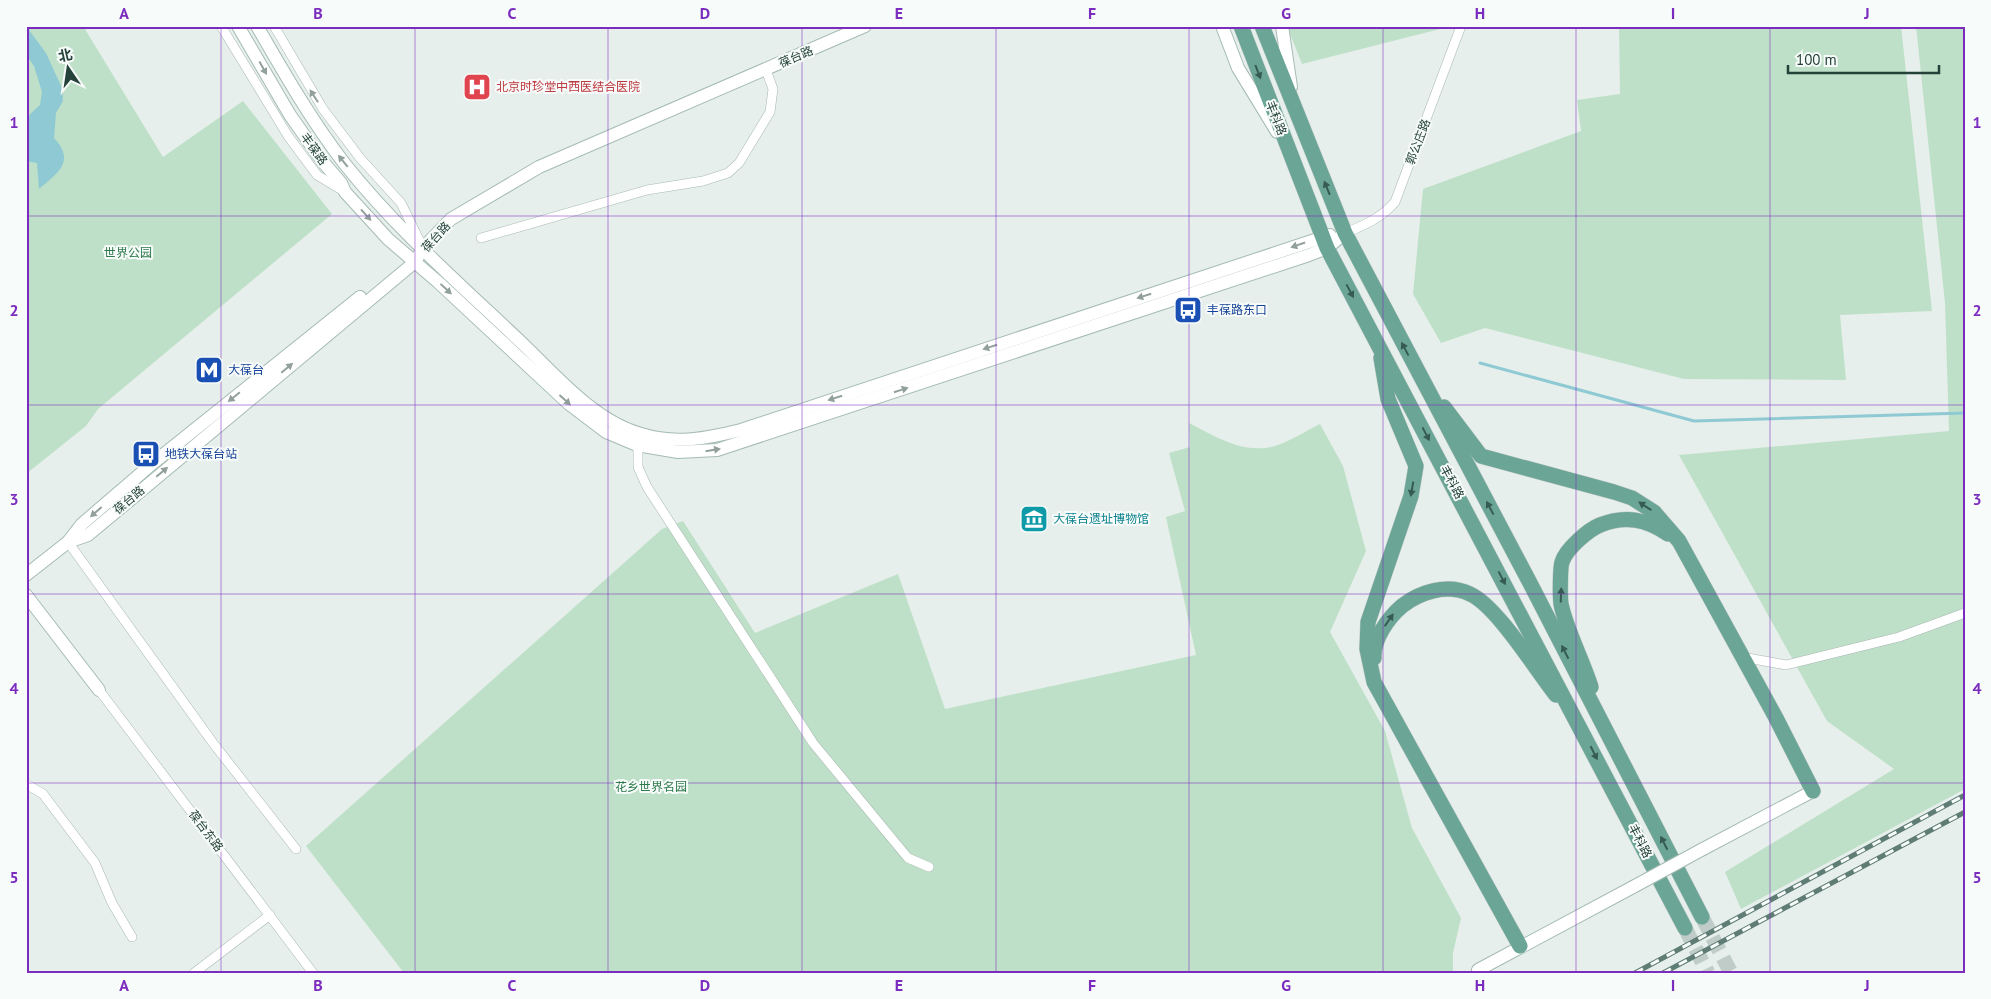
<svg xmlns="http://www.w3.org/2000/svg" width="1991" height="999" viewBox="0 0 1991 999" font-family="'PT Sans','Noto Sans SC',sans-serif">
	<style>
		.green { fill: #bfe0c8 }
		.water { fill: #8ec9d4 }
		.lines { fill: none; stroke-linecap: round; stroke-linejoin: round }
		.stream { stroke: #8ec9d4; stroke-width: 3 }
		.primary-tunnel { stroke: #bfccc8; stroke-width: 15; stroke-dasharray: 15 8; stroke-linecap: butt }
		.street-casing { stroke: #a8b8b2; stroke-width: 10 }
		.secondary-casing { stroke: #a4bbb3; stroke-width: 14 }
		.primary-casing { stroke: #c2cac8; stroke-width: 16 }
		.street { stroke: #fff; stroke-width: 9 }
		.secondary { stroke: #fff; stroke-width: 12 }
		.primary { stroke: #6aa596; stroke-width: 15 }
		.rail-casing { stroke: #5f7d75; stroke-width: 5 }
		.rail { stroke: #f7fbf9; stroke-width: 3; stroke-dasharray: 9; stroke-linecap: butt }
		.secondary-bridge-casing { stroke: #a4bbb3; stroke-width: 14; stroke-linecap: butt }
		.secondary-bridge { stroke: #fff; stroke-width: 12 }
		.oneway { fill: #92a09c }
		.oneway2 { fill: #365b51 }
		.grid { fill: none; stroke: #7b2cbf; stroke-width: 1; stroke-opacity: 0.55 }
		.labels { text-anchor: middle; stroke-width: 4; stroke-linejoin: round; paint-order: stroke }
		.street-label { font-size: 12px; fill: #24423a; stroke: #f7fbf9 }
		.health-label { font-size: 12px; fill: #be3a42; stroke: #f7fbf9; text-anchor: start }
		.park-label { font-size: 12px; fill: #2d7a4b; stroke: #f7fbf9 }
		.transit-label { font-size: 12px; fill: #164399; stroke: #f7fbf9; text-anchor: start }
		.culture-label { font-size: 12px; fill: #0d838f; stroke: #f7fbf9; text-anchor: start }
		.neatline { fill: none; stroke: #7b2cbf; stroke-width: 2 }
		.grid-label { font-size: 16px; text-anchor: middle; font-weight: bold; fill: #7b2cbf }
	</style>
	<rect width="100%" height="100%" fill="#e6efeb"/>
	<!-- green -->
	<g class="green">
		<polygon points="26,26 83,26 163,157 243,101 332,214 98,409 86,426 26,474"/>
		<polygon points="1287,26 1440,26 1440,29 1302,64"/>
		<polygon points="1619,26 1901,26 1932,311 1840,315 1846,380 1684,379 1485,328 1441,343 1413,294 1423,189 1581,131 1577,100 1620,94"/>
		<polygon points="1916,26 1965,26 1965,789 1741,909 1725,872 1894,769 1827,721 1679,455 1949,431 1945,303"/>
		<path d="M1189,423c27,14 57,33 89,22 14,-5 28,-14 42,-21l23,42 23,85 -36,81 55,99 27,97 49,90 -8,35v20h-1049l-98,-127 356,-317 21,-8 72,112 143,-59 47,135 251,-54 -30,-138 19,-6 -16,-58 21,-6z"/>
	</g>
	<!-- water -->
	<path class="water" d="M26,26l20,27 16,35 1,13 -7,12 -2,25c22,23 4,35 -15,51l-2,-26 -11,-2v-36l4,-11 10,-9 2,-13 -8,-26 -8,-11z"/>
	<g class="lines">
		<!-- stream -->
		<polyline class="stream" points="1480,363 1694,421 1965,413"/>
		<!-- primary-tunnel -->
		<g class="primary-tunnel">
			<polyline points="1702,917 1731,973"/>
			<polyline points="1685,928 1708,973"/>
		</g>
		<defs>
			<g id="street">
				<polyline points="221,26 288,136 317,175 345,192"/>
				<polyline points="274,26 323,109 360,158 401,203 421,244"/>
				<path d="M1345,233c20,-8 36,-15 50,-31l66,-176"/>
				<polyline points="481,238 647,190 703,181 728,173 739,163 770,112 773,89 766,70"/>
				<polyline points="638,441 638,467 647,487 813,743 908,858 929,867"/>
				<polyline points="68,542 213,743 296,849"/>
				<polyline points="1742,657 1786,665 1899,637 1965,613"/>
				<polyline points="99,690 313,973"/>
				<polyline points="26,784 43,794 95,863 112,903 132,937"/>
				<polyline points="194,973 270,915"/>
			</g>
			<g id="secondary">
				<polyline points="238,26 290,115 323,162 341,183 345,192 388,239 438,282 569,404 606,432 637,445 678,452 717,450 1309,255 1327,248 1345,233"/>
				<path d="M257,26c27,47 54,94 87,137 53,67 119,124 181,183 33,32 70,75 116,88 35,11 67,4 100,-4l589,-195"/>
				<polyline points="1222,26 1238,68 1277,132"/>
				<polyline points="1282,26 1291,87"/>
				<polyline points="68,542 88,535 415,262 423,248 451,219 539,167 865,26"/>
				<polyline points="26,575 68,542 82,524 153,463 360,297"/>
				<polyline points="26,595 99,690"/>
				<polyline points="1703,849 1813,791"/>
				<polyline points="1478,970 1633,887"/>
			</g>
			<g id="primary">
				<polyline points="1241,26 1327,248 1685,928"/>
				<polyline points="1262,26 1345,233 1530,583 1702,917"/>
				<polyline points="1381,358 1388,399 1416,466 1411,496 1368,622 1367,649 1374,682 1520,946"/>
				<polyline points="1444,407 1481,456 1614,492 1632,498 1654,512 1679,541 1776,718 1813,791"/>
				<path d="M1374,658c-1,-19 14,-40 28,-52 18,-14 45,-23 68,-12 27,12 66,76 86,101"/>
				<path d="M1591,687c-8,-26 -25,-58 -30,-83 -1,-7 -1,-36 1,-42 4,-13 26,-32 38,-37 25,-10 46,-6 68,9"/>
			</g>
		</defs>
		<!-- street casing -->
		<use href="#street" class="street-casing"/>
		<!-- secondary casing -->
		<use href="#secondary" class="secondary-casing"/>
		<!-- primary casing -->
		<use href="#primary" class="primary-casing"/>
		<!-- street -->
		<use href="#street" class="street"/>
		<!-- secondary -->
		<use href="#secondary" class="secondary"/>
		<!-- primary -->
		<use href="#primary" class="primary"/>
		<defs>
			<g id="rail">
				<polyline points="1635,973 1965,795"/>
				<polyline points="1663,973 1965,812"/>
			</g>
		</defs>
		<!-- rail casing -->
		<use href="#rail" class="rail-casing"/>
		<!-- rail -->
		<use href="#rail" class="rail"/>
		<defs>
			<polyline id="secondary-bridge" points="1633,887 1703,849"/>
		</defs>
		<!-- secondary-bridge casing -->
		<use href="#secondary-bridge" class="secondary-bridge-casing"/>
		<!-- secondary-bridge -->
		<use href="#secondary-bridge" class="secondary-bridge"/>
	</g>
	<!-- one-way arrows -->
	<defs><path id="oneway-solid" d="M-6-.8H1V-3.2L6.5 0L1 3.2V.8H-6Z" transform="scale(1.25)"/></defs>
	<g class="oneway">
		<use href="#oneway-solid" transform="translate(263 68) rotate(61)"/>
		<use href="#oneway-solid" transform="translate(314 96) rotate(-123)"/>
		<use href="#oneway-solid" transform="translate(343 161) rotate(-129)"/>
		<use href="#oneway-solid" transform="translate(366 215) rotate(48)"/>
		<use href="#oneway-solid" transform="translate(1298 245) rotate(161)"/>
		<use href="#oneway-solid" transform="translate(446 289) rotate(43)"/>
		<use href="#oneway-solid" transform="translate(1144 296) rotate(162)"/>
		<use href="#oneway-solid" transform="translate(990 347) rotate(162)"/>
		<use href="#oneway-solid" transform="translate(287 368) rotate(-40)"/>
		<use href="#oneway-solid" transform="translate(901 390) rotate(-18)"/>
		<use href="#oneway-solid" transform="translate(234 397) rotate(141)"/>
		<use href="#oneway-solid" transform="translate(835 398) rotate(162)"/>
		<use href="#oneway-solid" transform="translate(565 400) rotate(42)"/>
		<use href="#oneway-solid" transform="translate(713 450) rotate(-9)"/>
		<use href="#oneway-solid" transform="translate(162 472) rotate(-40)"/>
		<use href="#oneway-solid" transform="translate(96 512) rotate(139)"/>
	</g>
	<g class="oneway2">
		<use href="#oneway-solid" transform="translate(1258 72) rotate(69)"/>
		<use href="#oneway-solid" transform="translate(1327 188) rotate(-112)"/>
		<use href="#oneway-solid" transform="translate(1350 291) rotate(62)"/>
		<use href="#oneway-solid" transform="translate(1405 349) rotate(-118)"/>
		<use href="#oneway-solid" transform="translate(1426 434) rotate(62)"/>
		<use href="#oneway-solid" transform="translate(1412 489) rotate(100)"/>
		<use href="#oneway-solid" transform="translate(1645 506) rotate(-147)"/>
		<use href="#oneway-solid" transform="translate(1490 508) rotate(-118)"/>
		<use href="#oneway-solid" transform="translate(1502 578) rotate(62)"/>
		<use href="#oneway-solid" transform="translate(1561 595) rotate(-88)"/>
		<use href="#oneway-solid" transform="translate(1389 620) rotate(-55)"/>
		<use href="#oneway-solid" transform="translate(1565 652) rotate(-117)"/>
		<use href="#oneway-solid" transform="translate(1594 753) rotate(63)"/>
		<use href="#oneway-solid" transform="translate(1664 843) rotate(-117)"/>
	</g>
	<!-- grid -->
	<path class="grid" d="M221,26v947M415,26v947M608,26v947M802,26v947M996,26v947M1189,26v947M1383,26v947M1576,26v947M1770,26v947M26,216h1939M26,405h1939M26,594h1939M26,783h1939"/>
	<!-- icons -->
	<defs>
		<symbol id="hospital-square" viewBox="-11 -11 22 22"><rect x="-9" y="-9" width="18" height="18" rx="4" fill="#e0444e" stroke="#f7fbf9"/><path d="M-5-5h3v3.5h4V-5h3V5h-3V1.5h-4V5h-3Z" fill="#fff"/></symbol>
		<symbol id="bus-square" viewBox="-11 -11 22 22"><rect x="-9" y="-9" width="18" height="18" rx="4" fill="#1a4fb4" stroke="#f7fbf9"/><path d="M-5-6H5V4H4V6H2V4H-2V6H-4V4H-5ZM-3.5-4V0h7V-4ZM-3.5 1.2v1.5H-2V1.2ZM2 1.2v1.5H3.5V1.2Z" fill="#fff"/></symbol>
		<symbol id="metro-square" viewBox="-11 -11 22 22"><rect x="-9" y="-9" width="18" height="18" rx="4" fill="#1a4fb4" stroke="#f7fbf9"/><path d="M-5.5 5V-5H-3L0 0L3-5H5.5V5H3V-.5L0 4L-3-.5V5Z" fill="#fff"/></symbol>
		<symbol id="museum-square" viewBox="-11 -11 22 22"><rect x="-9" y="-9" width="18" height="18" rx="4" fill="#0f9aa8" stroke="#f7fbf9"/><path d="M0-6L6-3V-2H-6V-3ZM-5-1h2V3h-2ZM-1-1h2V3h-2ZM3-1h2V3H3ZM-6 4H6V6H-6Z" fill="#fff"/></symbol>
	</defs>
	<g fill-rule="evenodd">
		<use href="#hospital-square" x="461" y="71" width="32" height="32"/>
		<use href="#bus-square" x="1172" y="294" width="32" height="32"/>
		<use href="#metro-square" x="193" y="354" width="32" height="32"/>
		<use href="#bus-square" x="130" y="438" width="32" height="32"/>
		<use href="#museum-square" x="1018" y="503" width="32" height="32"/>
	</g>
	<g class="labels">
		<!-- street labels -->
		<g class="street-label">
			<text transform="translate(796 57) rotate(-23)" y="4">葆台路</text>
			<text transform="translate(1276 118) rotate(69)" y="4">丰科路</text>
			<text transform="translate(1418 142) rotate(-69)" y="4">郭公庄路</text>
			<text transform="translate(314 149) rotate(54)" y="4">丰葆路</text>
			<text transform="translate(436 237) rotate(-48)" y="4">葆台路</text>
			<text transform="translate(1452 482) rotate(62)" y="4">丰科路</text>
			<text transform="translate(129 500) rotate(-40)" y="4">葆台路</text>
			<text transform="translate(206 831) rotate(53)" y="4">葆台东路</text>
			<text transform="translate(1640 841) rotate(63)" y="4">丰科路</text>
		</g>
		<!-- health labels -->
		<g class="health-label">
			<text x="496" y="91">北京时珍堂中西医结合医院</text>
		</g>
		<!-- park labels -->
		<g class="park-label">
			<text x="128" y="257">世界公园</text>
			<text x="651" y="791">花乡世界名园</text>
		</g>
		<!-- transit labels -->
		<g class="transit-label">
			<text x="1207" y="314">丰葆路东口</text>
			<text x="228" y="374">大葆台</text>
			<text x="165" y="458">地铁大葆台站</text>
		</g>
		<!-- culture labels -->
		<g class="culture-label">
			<text x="1053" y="523">大葆台遗址博物馆</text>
		</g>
	</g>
	<!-- border -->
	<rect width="1991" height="999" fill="none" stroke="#f7fbf9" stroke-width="55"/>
	<!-- north arrow -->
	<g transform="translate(68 68) rotate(347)" stroke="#f7fbf9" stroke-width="4" paint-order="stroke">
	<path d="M0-4L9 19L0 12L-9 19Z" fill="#24423a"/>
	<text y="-8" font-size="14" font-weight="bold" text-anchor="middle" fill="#24423a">北</text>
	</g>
	<!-- scale -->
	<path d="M1788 65v8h151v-8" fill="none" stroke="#24423a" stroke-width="2.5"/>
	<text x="1796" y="65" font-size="15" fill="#24423a" stroke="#f7fbf9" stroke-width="4" paint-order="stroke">100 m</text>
	<rect x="28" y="28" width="1936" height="944" class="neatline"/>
	<g class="grid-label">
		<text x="124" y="19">A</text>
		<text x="318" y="19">B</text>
		<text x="512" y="19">C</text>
		<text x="705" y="19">D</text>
		<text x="899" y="19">E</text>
		<text x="1092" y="19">F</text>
		<text x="1286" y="19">G</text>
		<text x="1480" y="19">H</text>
		<text x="1673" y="19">I</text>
		<text x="1867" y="19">J</text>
		<text x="14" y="128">1</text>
		<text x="1977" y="128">1</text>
		<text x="14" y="316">2</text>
		<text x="1977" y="316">2</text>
		<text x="14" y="505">3</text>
		<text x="1977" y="505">3</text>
		<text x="14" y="694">4</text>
		<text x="1977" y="694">4</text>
		<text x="14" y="883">5</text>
		<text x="1977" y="883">5</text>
		<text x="124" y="991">A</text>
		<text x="318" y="991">B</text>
		<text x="512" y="991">C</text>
		<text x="705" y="991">D</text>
		<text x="899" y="991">E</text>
		<text x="1092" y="991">F</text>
		<text x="1286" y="991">G</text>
		<text x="1480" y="991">H</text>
		<text x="1673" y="991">I</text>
		<text x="1867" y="991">J</text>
	</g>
</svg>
